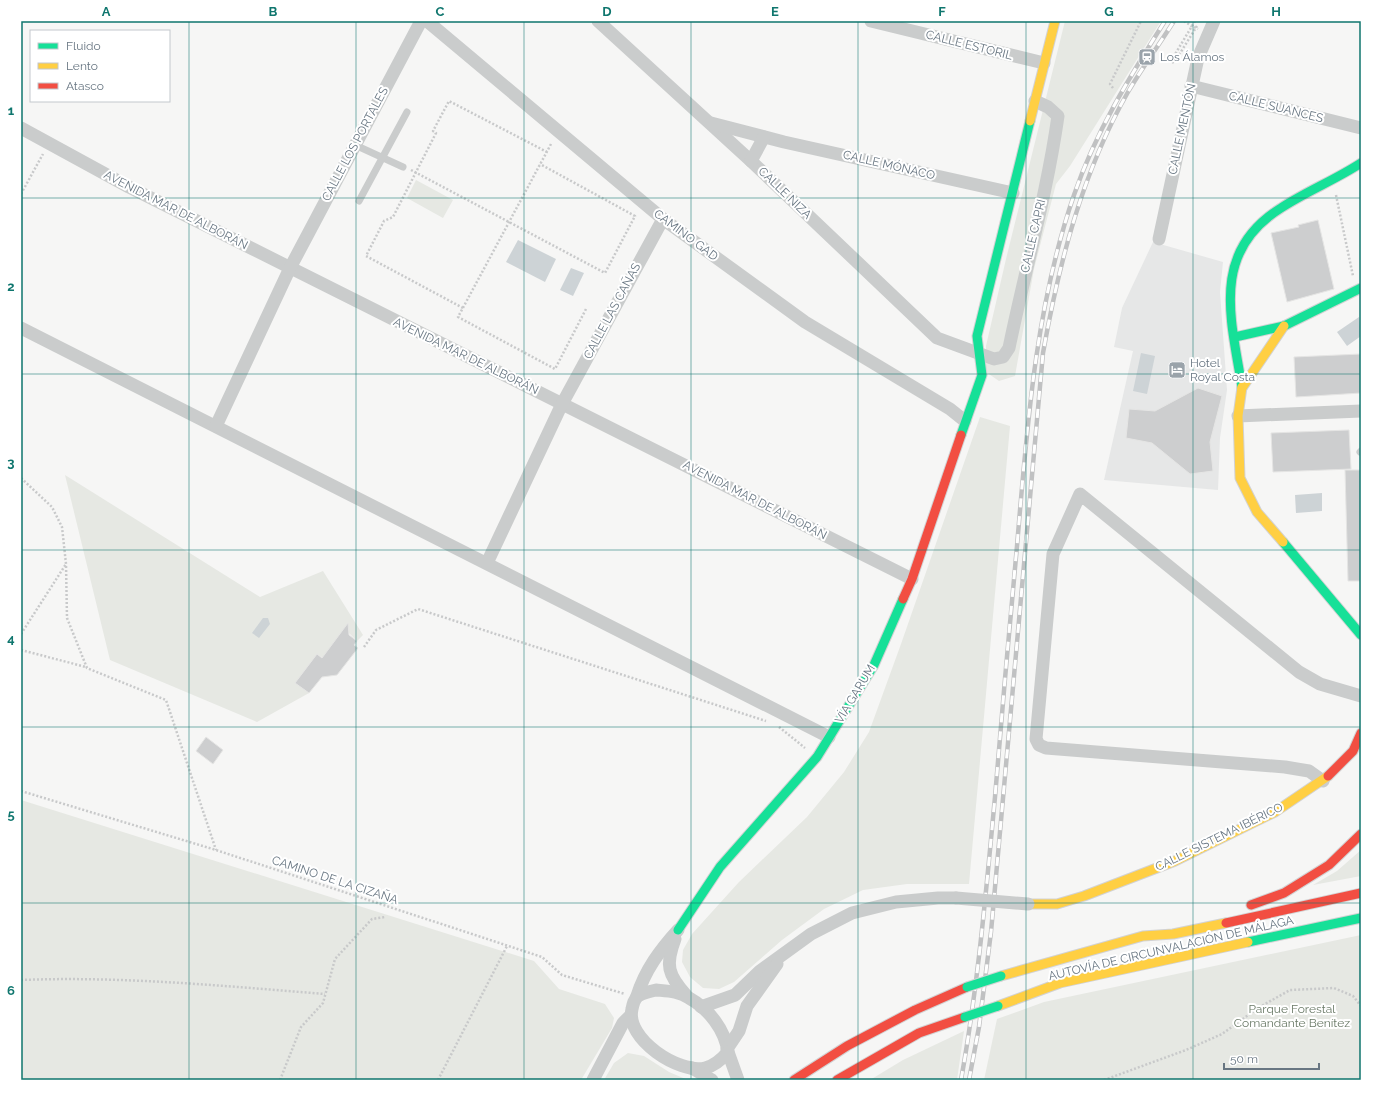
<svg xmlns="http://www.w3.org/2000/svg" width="1382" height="1101" viewBox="0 0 1382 1101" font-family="Raleway,sans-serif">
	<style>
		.built { fill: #e6e7e7 }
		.green { fill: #e6e8e3 }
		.water { fill: #cdd3d6 }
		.building { fill: #cdcecf; stroke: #e5e5e4 }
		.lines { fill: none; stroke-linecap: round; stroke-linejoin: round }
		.fast-casing { stroke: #d2d2d3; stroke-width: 11 }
		.slow-casing { stroke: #d2d2d3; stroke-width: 11 }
		.jam-casing { stroke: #d2d2d3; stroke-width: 11 }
		.path { stroke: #c8c9ca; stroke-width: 2.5; stroke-dasharray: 2 2; stroke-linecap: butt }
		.lane { stroke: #cacccc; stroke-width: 7 }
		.street { stroke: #cacccc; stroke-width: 13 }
		.fast { stroke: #16e098; stroke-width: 9 }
		.slow { stroke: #ffcf43; stroke-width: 9 }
		.jam { stroke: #f24e42; stroke-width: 9 }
		.rail-casing { stroke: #c0c1c2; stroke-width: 4.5 }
		.rail { stroke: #fff; stroke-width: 3; stroke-dasharray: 9; stroke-linecap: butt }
		.fast-bridge-casing { stroke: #d3d4d4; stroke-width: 11; stroke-linecap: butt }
		.path-bridge { stroke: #c8c9ca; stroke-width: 2.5; stroke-dasharray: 2 2; stroke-linecap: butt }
		.street-bridge { stroke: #cacccc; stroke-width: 13 }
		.fast-bridge { stroke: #16e098; stroke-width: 9 }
		.grid { fill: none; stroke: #0f766e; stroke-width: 1; stroke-opacity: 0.55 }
		.labels { text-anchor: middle; stroke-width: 4; stroke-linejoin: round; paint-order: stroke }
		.street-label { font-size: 12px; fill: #687682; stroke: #fff }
		.poi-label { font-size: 12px; fill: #687682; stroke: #fff; text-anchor: start }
		.park-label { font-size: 12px; fill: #6a7a67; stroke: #fff }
		.neatline { fill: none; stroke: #0f766e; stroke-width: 1.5 }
		.grid-label { font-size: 13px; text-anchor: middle; font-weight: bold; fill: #0f766e }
	</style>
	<rect width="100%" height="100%" fill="#f6f6f5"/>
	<!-- built -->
	<polygon class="built" points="1153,242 1223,262 1220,292 1227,390 1220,438 1218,490 1104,480 1133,351 1114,347 1122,308"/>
	<!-- green -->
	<g class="green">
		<polygon points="1065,21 1161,21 1070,166 1056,184 1034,269 1015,376 999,381 986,372 986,346 1006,259"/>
		<polygon points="416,180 453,200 443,218 407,198"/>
		<polygon points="980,417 1010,426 969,884 907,884 863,890 824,909 782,940 734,982 719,989 703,988 690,977 682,962 683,950 692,934 739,882 807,817 844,772 869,732 901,644"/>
		<polygon points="65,475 260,597 323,571 363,635 357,641 346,630 343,630 323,658 317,654 295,683 309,693 257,722 110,660"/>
		<polygon points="21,800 534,961 559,989 605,1004 614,1018 612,1028 581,1080 21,1080"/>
		<polygon points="1361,850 1361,876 1313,885 1337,871"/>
		<polygon points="1361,935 1361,1080 984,1080 997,1019 1044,1002"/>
		<polygon points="964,1031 957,1080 870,1080 903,1060"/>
		<polygon points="628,1053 644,1056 669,1072 688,1080 604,1080 614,1063"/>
	</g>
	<!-- water -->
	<g class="water">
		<polygon points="518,240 556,259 545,282 506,262"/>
		<polygon points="571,268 584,273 573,296 560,290"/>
		<polygon points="1359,317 1361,336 1347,346 1337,332"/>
		<polygon points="1141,353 1155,356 1147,394 1133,391"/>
		<polygon points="1322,493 1322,511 1296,513 1295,495"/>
		<polygon points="263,618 268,618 270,624 259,638 252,633"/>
	</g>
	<!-- building -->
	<g class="building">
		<polygon points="1318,220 1334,289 1287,302 1271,233 1299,227 1298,225"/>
		<polygon points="1361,354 1361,393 1296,397 1294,357"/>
		<polygon points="1198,388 1222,396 1210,442 1213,471 1190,474 1152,443 1126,438 1129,409 1155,411"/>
		<polygon points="1349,430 1351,469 1273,472 1271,433"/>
		<polygon points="1345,470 1361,470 1361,581 1348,581"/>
		<polygon points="348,623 349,635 357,641 354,645 358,648 337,675 322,677 309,693 295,683 317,654 322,658"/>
		<polygon points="206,737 223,750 213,764 196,751"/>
	</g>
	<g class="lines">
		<defs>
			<g id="fast">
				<polyline points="1235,337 1284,326 1361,288"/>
				<path d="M1242,387c-11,-68 -32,-135 39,-179 26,-17 54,-28 80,-45"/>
				<polyline points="961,435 982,375 977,336 1030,121"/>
				<polyline points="1283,542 1361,635"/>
				<polyline points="678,930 720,867 817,757 874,665 903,599"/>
				<polyline points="1248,942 1361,918"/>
			</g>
			<g id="slow">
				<polyline points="1030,121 1055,21"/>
				<polyline points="1242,387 1238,416 1240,478 1257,512 1283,542"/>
				<polyline points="1242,388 1284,326"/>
				<polyline points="1028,904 1057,904 1084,896 1175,861 1275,812 1328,776"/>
				<polyline points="1001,976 1143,936 1173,934 1226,923"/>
				<polyline points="998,1006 1060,983 1248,942"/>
			</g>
			<g id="jam">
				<polyline points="903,599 912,579 961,435"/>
				<polyline points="1328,776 1353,751 1361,733"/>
				<polyline points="1251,905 1284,893 1329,865 1361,834"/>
				<polyline points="1226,923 1361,893"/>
				<polyline points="794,1080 847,1046 915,1010 967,987"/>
				<polyline points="837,1080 919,1033 965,1017"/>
			</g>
		</defs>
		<!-- fast casing -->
		<use href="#fast" class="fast-casing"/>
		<!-- slow casing -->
		<use href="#slow" class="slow-casing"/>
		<!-- jam casing -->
		<use href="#jam" class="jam-casing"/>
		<!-- path -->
		<g class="path">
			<polyline points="1184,21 1193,27"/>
			<polyline points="1195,21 1171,61 1174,63 1197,26"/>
			<polyline points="1113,88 1110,84 1141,21"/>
			<polyline points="551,144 458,317 555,369 586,309"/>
			<polyline points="411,170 605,273 635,216 540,164"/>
			<polyline points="21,194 43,154"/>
			<polyline points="1336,195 1353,276"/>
			<polyline points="463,308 366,256 384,221 393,217 436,133 433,131 449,101 547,152"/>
			<polyline points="21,478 52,507 62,527 66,564 67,618 87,668 166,700 216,850"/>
			<polyline points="21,634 66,564"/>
			<polyline points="364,647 376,630 418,609 766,721"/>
			<polyline points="21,650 86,667"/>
			<polyline points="779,727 805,748"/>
			<polyline points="21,791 216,850 542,957 562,975 625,994"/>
			<path d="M21,980c101,-4 203,6 304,14"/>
			<polyline points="280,1080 301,1027 323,1003 335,959 372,919 385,917"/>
			<polyline points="438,1080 507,946"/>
			<polyline points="1104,1080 1186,1050 1222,1034 1258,1008 1290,990 1334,988 1353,996 1361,1006"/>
		</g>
		<!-- lane -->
		<g class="lane">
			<polyline points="355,145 403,167"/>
			<polyline points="359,201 407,112"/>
			<polyline points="1360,452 1361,451"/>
		</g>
		<!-- street -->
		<g class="street">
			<polyline points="427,21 663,219 805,322 950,409 965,421"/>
			<path d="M598,21l153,140 186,177 57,21 9,-2 6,-9c16,-78 38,-154 49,-232l-10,-9 -13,-6"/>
			<polyline points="871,21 1044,63"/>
			<polyline points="1191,86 1361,128"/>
			<polyline points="711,123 784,142 1013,193"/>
			<polyline points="21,128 129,187 912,579"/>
			<polyline points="751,161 764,137"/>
			<polyline points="1159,239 1198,58 1214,21"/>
			<polyline points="21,328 829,737"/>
			<polyline points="1238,416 1361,411"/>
			<polyline points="216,426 290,268 421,21"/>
			<polyline points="487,563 562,404 663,219"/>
			<polyline points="1323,781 1309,771 1285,767 1046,748 1039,745 1036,739 1053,554 1080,494 1299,672 1320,684 1361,696"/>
			<path d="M675,939c-10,26 -7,36 11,56"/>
			<path d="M656,990c11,1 23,1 33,8 20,11 36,32 39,54 -6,7 -14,14 -23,16 -26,6 -80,-29 -73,-59 1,-5 2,-10 6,-13 5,-3 13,-5 18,-6z"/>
			<path d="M637,996c8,-26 23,-46 41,-66"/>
			<polyline points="701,1007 735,995 760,971 811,934 852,913 896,902 938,898 956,898"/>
			<polyline points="727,1049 739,1031 747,1006 777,964"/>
			<polyline points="728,1052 738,1080"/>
			<polyline points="692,1068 712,1080"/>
			<polyline points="593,1080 623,1023 630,1016"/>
		</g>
		<!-- fast -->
		<use href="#fast" class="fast"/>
		<!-- slow -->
		<use href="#slow" class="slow"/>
		<!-- jam -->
		<use href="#jam" class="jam"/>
		<defs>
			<g id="rail">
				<path d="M961,1080c17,-94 25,-188 34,-283 7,-84 14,-167 22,-251 10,-118 18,-238 57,-351 22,-64 55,-117 91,-174"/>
				<path d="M969,1080l10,-53 12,-95 52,-579c16,-90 39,-180 85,-261 14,-24 31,-47 46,-71"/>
			</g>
		</defs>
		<!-- rail casing -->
		<use href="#rail" class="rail-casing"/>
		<!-- rail -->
		<use href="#rail" class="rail"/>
		<defs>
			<g id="fast-bridge">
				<polyline points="967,987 1001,976"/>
				<polyline points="965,1017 998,1006"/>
			</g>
		</defs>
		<!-- fast-bridge casing -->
		<use href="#fast-bridge" class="fast-bridge-casing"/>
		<!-- path-bridge -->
		<polyline class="path-bridge" points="1194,27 1198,29"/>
		<!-- street-bridge -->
		<polyline class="street-bridge" points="956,898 1028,904"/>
		<!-- fast-bridge -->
		<use href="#fast-bridge" class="fast-bridge"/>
	</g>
	<!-- grid -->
	<path class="grid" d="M189,21v1059M356,21v1059M524,21v1059M691,21v1059M858,21v1059M1026,21v1059M1193,21v1059M21,198h1340M21,374h1340M21,550h1340M21,727h1340M21,903h1340"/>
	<!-- icons -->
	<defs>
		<symbol id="station-square" viewBox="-11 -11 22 22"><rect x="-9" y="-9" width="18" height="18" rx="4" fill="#9aa3aa" stroke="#fff"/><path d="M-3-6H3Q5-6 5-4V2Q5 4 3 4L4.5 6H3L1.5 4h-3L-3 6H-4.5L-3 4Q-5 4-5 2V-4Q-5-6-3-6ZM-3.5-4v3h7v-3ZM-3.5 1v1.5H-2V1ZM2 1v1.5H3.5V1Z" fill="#fff"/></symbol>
		<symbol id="hotel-square" viewBox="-11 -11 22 22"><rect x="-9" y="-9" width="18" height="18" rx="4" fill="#9aa3aa" stroke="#fff"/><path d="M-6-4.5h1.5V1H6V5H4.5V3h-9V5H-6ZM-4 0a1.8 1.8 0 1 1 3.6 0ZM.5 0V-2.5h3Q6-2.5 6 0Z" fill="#fff"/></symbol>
	</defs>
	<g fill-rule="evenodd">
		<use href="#station-square" x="1137" y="47" width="20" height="20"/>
		<use href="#hotel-square" x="1167" y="360" width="20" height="20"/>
	</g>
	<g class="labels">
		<!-- street labels -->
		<g class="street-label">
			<text transform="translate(969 45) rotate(14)" y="4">CALLE ESTORIL</text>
			<text transform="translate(1276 107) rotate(14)" y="4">CALLE SUANCES</text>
			<text transform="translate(1182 129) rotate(-78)" y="4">CALLE MENTÓN</text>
			<text transform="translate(355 144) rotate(-62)" y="4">CALLE LOS PORTALES</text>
			<text transform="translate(889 165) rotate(13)" y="4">CALLE MÓNACO</text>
			<text transform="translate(785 193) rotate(44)" y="4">CALLE NIZA</text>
			<text transform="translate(176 210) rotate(27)" y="4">AVENIDA MAR DE ALBORÁN</text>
			<text transform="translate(686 235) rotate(37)" y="4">CAMINO GAD</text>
			<text transform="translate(1033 236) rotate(-77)" y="4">CALLE CAPRI</text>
			<text transform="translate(612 311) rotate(-62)" y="4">CALLE LAS CAÑAS</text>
			<text transform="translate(466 356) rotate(26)" y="4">AVENIDA MAR DE ALBORÁN</text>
			<text transform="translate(755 500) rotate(27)" y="4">AVENIDA MAR DE ALBORÁN</text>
			<text transform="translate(855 694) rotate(-59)" y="4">VÍA GARUM</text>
			<text transform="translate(1219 837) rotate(-26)" y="4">CALLE SISTEMA IBÉRICO</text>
			<text transform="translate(335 880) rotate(18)" y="4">CAMINO DE LA CIZAÑA</text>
			<text transform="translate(1171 948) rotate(-13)" y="4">AUTOVÍA DE CIRCUNVALACIÓN DE MÁLAGA</text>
		</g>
		<!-- poi labels -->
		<g class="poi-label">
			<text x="1160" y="61">Los Álamos</text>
			<text x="1190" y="367">Hotel<tspan x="1190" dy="14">Royal Costa</tspan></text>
		</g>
		<!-- park labels -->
		<g class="park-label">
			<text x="1292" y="1013">Parque Forestal<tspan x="1292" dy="14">Comandante Benítez</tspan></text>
		</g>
	</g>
	<!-- border -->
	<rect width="1382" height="1101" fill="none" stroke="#ffffff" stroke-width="44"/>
	<!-- legend -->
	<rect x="30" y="30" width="140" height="72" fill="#ffffff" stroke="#c3c8cd"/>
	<rect x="38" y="43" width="20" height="6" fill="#16e098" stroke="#c3c8cd"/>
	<text x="66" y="50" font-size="12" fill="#687682">Fluido</text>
	<rect x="38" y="63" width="20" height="6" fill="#ffcf43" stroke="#c3c8cd"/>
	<text x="66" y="70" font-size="12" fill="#687682">Lento</text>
	<rect x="38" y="83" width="20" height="6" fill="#f24e42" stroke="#c3c8cd"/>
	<text x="66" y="90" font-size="12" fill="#687682">Atasco</text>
	<!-- scale -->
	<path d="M1224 1063v6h95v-6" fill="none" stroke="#687682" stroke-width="2"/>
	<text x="1230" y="1063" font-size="12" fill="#687682" stroke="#ffffff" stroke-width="3" paint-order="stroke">50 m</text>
	<rect x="22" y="22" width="1338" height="1057" class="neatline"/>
	<g class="grid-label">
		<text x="106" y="16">A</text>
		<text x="273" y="16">B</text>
		<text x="440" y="16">C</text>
		<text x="607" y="16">D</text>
		<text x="775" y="16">E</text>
		<text x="942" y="16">F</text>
		<text x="1109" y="16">G</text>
		<text x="1276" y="16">H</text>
		<text x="11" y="115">1</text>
		<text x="11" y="291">2</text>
		<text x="11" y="467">3</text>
		<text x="11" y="643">4</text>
		<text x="11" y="819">5</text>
		<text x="11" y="995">6</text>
	</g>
</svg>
